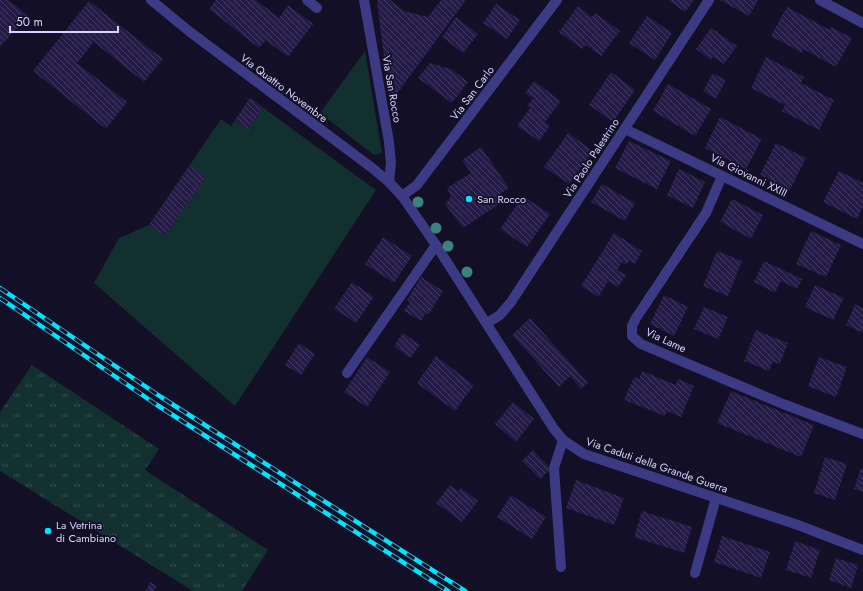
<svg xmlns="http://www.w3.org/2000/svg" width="863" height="591" viewBox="0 0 863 591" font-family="Jost,sans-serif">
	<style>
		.grass { fill: url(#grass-tufts) }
		.park { fill: #12302f }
		.building { fill: url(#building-back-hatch) }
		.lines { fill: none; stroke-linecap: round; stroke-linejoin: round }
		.minor { stroke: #3d3a85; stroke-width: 10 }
		.rail-casing { stroke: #00e5ff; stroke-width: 4.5 }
		.rail { stroke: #130f26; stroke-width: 3; stroke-dasharray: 9; stroke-linecap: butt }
		.tree { fill: #3d827b }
		.poi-dot { fill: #00e5ff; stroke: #130f26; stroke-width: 1.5 }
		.labels { text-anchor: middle; stroke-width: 3.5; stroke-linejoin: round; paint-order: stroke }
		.street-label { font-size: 11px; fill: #d9d4ff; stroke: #130f26 }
		.poi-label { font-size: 11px; fill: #d9d4ff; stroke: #130f26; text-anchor: start }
	</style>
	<defs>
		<pattern id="grass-tufts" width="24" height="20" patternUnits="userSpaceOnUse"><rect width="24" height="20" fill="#12302f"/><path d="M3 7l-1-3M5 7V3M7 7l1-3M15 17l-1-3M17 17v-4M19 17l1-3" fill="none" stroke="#344d4e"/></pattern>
		<pattern id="building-back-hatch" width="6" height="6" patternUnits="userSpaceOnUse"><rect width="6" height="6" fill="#241b47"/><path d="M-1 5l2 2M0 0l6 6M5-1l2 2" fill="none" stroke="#433b63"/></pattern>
	</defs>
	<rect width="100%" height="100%" fill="#130f26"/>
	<!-- grass -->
	<polygon class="grass" points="32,365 159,449 145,470 268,550 242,591 193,591 0,471 0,412"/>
	<!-- park -->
	<g class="park">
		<polygon points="365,51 382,153 374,155 320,113"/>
		<polygon points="250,98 376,190 235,406 94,283 119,238 149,225 221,119 231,126"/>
	</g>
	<!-- building -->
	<g class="building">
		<polygon points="0,0 9,0 28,16 0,47"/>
		<polygon points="216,0 256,0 279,18 288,5 313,24 288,57 266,40 259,48 209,9"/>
		<polygon points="378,0 390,0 404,11 428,17 441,0 466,0 390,103 377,2"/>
		<polygon points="668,0 694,0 685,12"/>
		<polygon points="720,0 758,0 749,16"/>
		<polygon points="89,1 163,59 144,82 94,42 77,63 127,102 106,129 33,71"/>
		<polygon points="496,4 520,20 507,39 483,23"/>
		<polygon points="578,6 592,17 595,13 620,31 601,56 586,45 582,49 559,32"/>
		<polygon points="787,7 830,30 831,27 852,38 836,67 803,49 802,53 771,36"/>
		<polygon points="647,16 672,33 655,60 629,43"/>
		<polygon points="456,17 478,34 463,53 442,37"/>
		<polygon points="711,28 737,46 724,64 713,57 711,60 696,49"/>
		<polygon points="766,57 804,77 801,83 834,100 819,130 782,111 785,105 751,88"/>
		<polygon points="430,63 451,69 468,82 452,103 418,78"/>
		<polygon points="611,72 635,90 613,122 589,105"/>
		<polygon points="713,73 726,80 716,99 703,91"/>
		<polygon points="534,81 561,101 545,122 550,126 539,141 517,126 530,108 527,106 533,98 525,93"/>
		<polygon points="668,84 711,109 695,136 653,111"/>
		<polygon points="250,98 263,107 248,130 235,121"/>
		<polygon points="720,117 762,139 746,169 705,148"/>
		<polygon points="568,133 593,151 569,184 544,167"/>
		<polygon points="629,141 671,161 657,189 615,168"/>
		<polygon points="776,143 806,158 790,190 760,175"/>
		<polygon points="481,147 509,188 500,194 504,201 463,228 445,204 450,198 450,194 447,188 471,173 462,160"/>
		<polygon points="189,166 206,177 165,236 149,225"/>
		<polygon points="679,169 705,182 693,208 667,195"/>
		<polygon points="839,171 863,183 863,206 857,219 823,202"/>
		<polygon points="602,184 635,203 625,221 591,202"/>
		<polygon points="523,196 550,214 527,247 500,229"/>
		<polygon points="732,199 763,215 751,239 720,222"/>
		<polygon points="811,231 841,245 826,277 796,264"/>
		<polygon points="614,233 642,251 635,264 629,261 626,265 622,262 617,270 626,275 618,287 608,281 599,297 581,286"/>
		<polygon points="383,237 412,256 394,283 365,264"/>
		<polygon points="717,251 742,261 728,296 703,286"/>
		<polygon points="764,261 802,279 797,289 781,281 775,293 754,282"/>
		<polygon points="421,277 443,291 429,314 426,313 421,321 404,311 410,302 407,300"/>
		<polygon points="352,282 374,297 356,323 334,309"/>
		<polygon points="815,285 844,298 833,320 805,307"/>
		<polygon points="664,295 688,307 674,336 650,324"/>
		<polygon points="855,304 863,308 863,333 846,325"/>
		<polygon points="704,307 728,317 718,339 694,329"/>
		<polygon points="530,318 588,383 581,389 570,376 559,387 512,335"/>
		<polygon points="756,330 788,343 780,364 773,362 769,371 744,361"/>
		<polygon points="403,333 420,345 410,358 394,346"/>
		<polygon points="299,343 315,354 301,375 285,365"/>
		<polygon points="436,356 474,385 455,411 417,383"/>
		<polygon points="367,357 390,372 367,407 344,392"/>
		<polygon points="819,357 847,367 836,397 808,386"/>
		<polygon points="642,371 676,385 678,379 694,386 681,417 667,411 665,416 624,400 634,377 639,379"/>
		<polygon points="731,391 814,425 801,457 717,423"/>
		<polygon points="513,402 534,419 516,442 495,424"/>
		<polygon points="533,450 551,469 540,479 522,461"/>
		<polygon points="825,457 847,464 835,500 814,493"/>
		<polygon points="861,468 863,468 863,492 854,489"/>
		<polygon points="576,480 624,498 614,525 566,508"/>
		<polygon points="450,485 458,491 461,488 478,501 462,522 436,503"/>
		<polygon points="511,495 546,517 532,539 497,517"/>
		<polygon points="642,511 692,527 684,553 634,537"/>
		<polygon points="722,536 770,552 761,578 714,562"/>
		<polygon points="795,541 820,550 811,578 786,570"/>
		<polygon points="836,558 858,565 851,588 829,580"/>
		<polygon points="150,582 157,586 154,591 145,591"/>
	</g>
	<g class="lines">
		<!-- minor -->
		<g class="minor">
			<polyline points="151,0 190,32 371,167 389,182 402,196 436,245 554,429 563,440 584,454 798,525 863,550"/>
			<polyline points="307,0 317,8"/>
			<polyline points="364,0 389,142 391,163 389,182"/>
			<polyline points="820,0 863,23"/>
			<polyline points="625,129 863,244"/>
			<polyline points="722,176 706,213 636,318 632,326 632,336 641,344 783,404 863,434"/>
			<polyline points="402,196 417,185 557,0"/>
			<polyline points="487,323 500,315 511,302 709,0"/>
			<polyline points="347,373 436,245"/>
			<polyline points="561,567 554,468 563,440"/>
			<polyline points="695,573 716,498"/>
		</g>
		<defs>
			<g id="rail">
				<polyline points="0,288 161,397 465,591"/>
				<polyline points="0,298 157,405 448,591"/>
			</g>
		</defs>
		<!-- rail casing -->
		<use href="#rail" class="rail-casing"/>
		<!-- rail -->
		<use href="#rail" class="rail"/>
	</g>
	<!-- trees -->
	<g class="tree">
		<circle cx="418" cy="202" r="5.5"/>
		<circle cx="436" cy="228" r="5.5"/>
		<circle cx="448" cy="246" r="5.5"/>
		<circle cx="467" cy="272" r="5.5"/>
	</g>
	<!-- markers -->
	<g class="poi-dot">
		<circle cx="469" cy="199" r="4"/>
		<circle cx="48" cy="531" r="4"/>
	</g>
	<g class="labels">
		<!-- street labels -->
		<g class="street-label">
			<text transform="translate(284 88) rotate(37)" y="4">Via Quattro Novembre</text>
			<text transform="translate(392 89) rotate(80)" y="4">Via San Rocco</text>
			<text transform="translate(472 93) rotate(-53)" y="4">Via San Carlo</text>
			<text transform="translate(591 158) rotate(-57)" y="4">Via Paolo Palestrino</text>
			<text transform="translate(749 175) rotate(26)" y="4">Via Giovanni XXIII</text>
			<text transform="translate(666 340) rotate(25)" y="4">Via Lame</text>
			<text transform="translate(657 465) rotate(19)" y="4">Via Caduti della Grande Guerra</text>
		</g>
		<!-- poi labels -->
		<g class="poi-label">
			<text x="477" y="203">San Rocco</text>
			<text x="56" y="529">La Vetrina<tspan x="56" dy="13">di Cambiano</tspan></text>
		</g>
	</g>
	<!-- scale -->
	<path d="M10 26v6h108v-6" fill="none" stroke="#d9d4ff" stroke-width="2"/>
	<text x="16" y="26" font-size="12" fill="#d9d4ff" stroke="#130f26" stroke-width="3" paint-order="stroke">50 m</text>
</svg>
